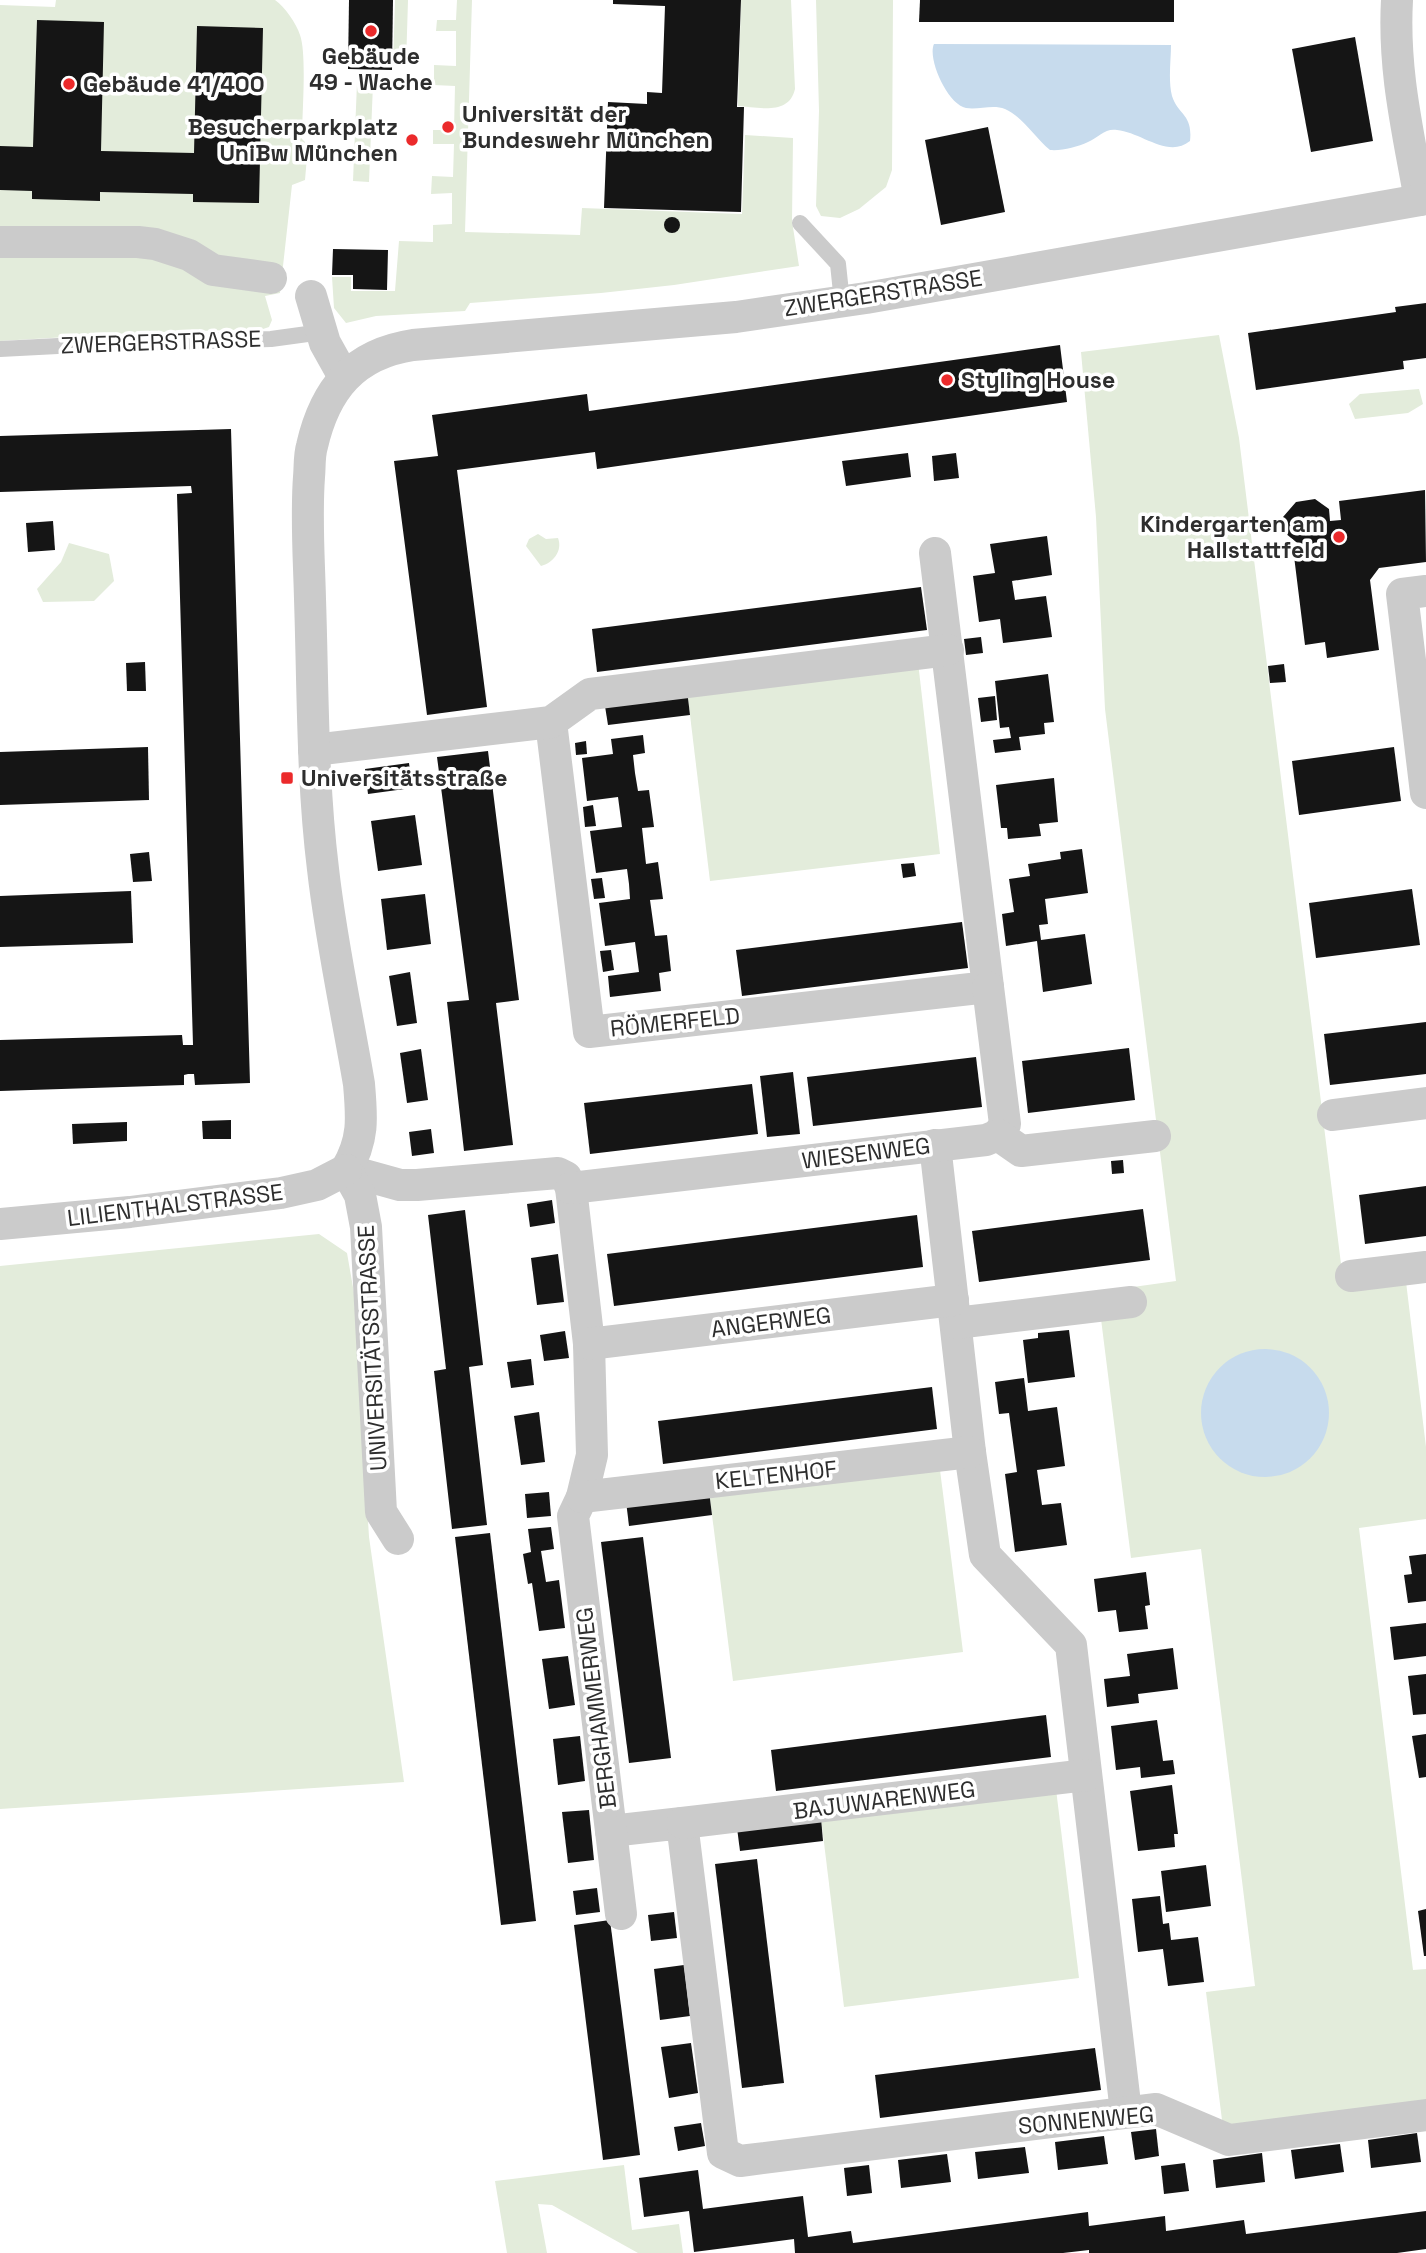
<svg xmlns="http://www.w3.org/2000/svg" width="1426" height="2253" viewBox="0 0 1426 2253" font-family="'Space Grotesk',sans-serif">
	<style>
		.green { fill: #e3ecdb }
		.water { fill: #c7dbed }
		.building { fill: #151515 }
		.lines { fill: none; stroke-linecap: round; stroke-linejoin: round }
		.lane { stroke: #cbcbcb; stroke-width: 16 }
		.street { stroke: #cbcbcb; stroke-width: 32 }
		.poi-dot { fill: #eb2a2b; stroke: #fff; stroke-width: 2.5 }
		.labels { text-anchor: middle; stroke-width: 7; stroke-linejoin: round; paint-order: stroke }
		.poi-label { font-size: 23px; font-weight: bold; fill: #2e2e2e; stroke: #fff; text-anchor: start }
		.street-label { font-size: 23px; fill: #2e2e2e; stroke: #fff }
	</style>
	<rect width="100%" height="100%" fill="#fff"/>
	<!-- green -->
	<g class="green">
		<path d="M56,0h219c10,7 21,23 25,35 7,19 2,81 2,104l6,6 -3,35 -13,5 -12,108 -15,3 7,24 -3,7 -6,2 -129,4 -134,8v-336l55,2z"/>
		<polygon points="395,0 408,0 406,65 393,66"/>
		<polygon points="457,0 472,0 465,232 580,235 582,208 742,214 745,135 793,138 792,221 799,266 674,285 601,293 470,303 465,311 376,316 346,323 334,308 332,277 351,277 351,291 395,291 399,241 433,242 433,225 452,224 452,193 431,194 432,176 453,177 454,144 433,144 433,130 454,130 455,86 434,85 434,65 456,66 456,31 436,31 437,20 456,20"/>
		<path d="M741,0h50l4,89c-6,27 -37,18 -57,17z"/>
		<polygon points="816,0 893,0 892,170 886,187 859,209 840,218 821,216 816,206 819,111"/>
		<polygon points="357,83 373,84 369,182 353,181"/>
		<polygon points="1219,335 1239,438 1341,1264 1403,1257 1426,1447 1426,1519 1359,1528 1413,1970 1426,1969 1426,2103 1223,2128 1206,1992 1255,1986 1201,1549 1131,1558 1101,1319 1136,1314 1133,1287 1176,1281 1105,709 1096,517 1081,352"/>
		<polygon points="1419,389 1423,404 1408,413 1355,419 1349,404 1360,394"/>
		<path d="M538,534l8,5 12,-1c5,13 -5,25 -17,28l-15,-20 3,-7z"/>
		<polygon points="69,543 109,554 114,581 94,601 43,602 37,589 61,562"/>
		<polygon points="918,662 940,854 710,881 687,690"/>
		<polygon points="319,1234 347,1253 354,1293 369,1537 404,1782 0,1809 0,1266"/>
		<polygon points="939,1462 963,1652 733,1681 709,1491"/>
		<polygon points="1056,1789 1079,1978 844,2007 821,1818"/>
		<polygon points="624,2165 632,2230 679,2224 683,2253 638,2253 552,2205 538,2204 547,2253 507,2253 495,2181"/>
	</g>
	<!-- water -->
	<g class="water">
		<path d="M934,44l237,1c0,15 -3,35 1,51 6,19 21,18 18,45 -22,18 -49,-9 -73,-11 -12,-2 -18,7 -29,12 -11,5 -26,9 -38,8 -15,-12 -27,-33 -45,-41 -12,-5 -26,1 -39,-1 -18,-3 -39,-49 -32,-64z"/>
		<circle cx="1265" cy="1413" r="64"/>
	</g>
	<!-- building -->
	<g class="building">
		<polygon points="349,0 393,0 392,70 348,69"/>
		<polygon points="613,0 741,0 737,107 744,107 741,212 604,208 608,102 647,104 647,92 662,93 665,6 613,4"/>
		<polygon points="920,0 1174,0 1174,22 919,22"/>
		<polygon points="37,20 104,22 101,151 194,153 197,26 263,28 259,203 193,202 193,194 100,192 100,201 32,199 32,191 0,190 0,146 33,147"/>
		<polygon points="1355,37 1373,141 1311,152 1292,49"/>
		<polygon points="988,127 1005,212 941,225 925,140"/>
		<circle cx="672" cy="225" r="8"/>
		<polygon points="333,249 388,250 387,290 353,289 353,275 332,275"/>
		<polygon points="1426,303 1426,358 1403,361 1404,369 1256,390 1248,333 1396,312 1395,307"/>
		<polygon points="1060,345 1067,402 597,469 595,452 457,470 487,707 427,715 394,461 438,456 432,415 587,394 589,411"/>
		<polygon points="231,429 250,1083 195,1085 194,1074 188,1074 184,1075 184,1085 0,1091 0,1040 182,1035 183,1045 193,1045 177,494 192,493 191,486 0,492 0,436"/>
		<polygon points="908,453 911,477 846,486 842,461"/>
		<polygon points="956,453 959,478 934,481 932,456"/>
		<polygon points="1425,490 1426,562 1379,568 1370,580 1379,650 1327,658 1325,642 1305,645 1294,556 1314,553 1313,544 1301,546 1285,533 1283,517 1296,502 1315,499 1329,509 1330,521 1341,520 1339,501"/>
		<polygon points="53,521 55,550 28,552 26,523"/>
		<polygon points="1047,536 1052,575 1012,581 1015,600 1046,596 1052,637 1003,643 1000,619 979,622 973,576 995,573 990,544"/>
		<polygon points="921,587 927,630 597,672 592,629"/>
		<polygon points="981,637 983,653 966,655 964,639"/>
		<polygon points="145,662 146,691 127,691 126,663"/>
		<polygon points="1284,664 1286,682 1270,683 1268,666"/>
		<polygon points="1048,674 1054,722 1044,723 1045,734 1019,737 1021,750 995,753 993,740 1011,738 1009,727 1000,728 995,681"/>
		<polygon points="687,690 690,715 608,725 604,700"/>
		<polygon points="995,696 997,720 981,722 978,698"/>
		<polygon points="643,735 645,753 633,755 635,773 638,791 649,790 654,827 642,828 646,864 658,862 663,899 650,900 655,936 667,935 671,971 659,973 661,991 610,997 608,976 639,972 635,942 605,946 599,903 630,899 629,884 627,869 596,873 590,831 622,827 618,797 587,801 582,758 613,754 611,739"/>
		<polygon points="586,741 587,754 576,755 575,743"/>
		<polygon points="148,747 149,800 0,805 0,752"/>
		<polygon points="1394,747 1401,801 1299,815 1292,761"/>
		<polygon points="488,751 519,1000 496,1003 513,1145 464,1151 447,1002 469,1000 437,757"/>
		<polygon points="409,763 412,788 368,794 365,769"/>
		<polygon points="1054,778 1058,822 1039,824 1041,836 1008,839 1007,828 1001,828 996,785"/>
		<polygon points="593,805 596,826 585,827 583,807"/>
		<polygon points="415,815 422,865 378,871 371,821"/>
		<polygon points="1082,849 1088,893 1045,899 1048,924 1039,925 1041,940 1085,934 1092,984 1043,992 1037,941 1006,946 1002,914 1014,912 1009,879 1030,876 1028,864 1061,859 1060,852"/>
		<polygon points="149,852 152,881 133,882 130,854"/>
		<polygon points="914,863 916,876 903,878 901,864"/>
		<polygon points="602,878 605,898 594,899 591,879"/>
		<polygon points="1412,889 1420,945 1316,958 1309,903"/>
		<polygon points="131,891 133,943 0,947 0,896"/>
		<polygon points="425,894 431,944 387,950 381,899"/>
		<polygon points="962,922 968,968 742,996 736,950"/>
		<polygon points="611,950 614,970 603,972 600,951"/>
		<polygon points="410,972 417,1023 397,1026 389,976"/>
		<polygon points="1426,1022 1426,1074 1330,1085 1324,1034"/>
		<polygon points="1129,1048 1135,1100 1028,1113 1022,1061"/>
		<polygon points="421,1049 428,1100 407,1103 400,1053"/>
		<polygon points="976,1057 982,1107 813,1126 807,1077"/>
		<polygon points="793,1072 800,1134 767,1137 760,1076"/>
		<polygon points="752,1084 758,1134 590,1154 584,1103"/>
		<polygon points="231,1120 231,1139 203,1139 202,1121"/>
		<polygon points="127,1122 127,1141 73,1144 72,1124"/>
		<polygon points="431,1129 434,1153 412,1156 409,1132"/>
		<polygon points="1123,1160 1124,1173 1112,1174 1111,1161"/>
		<polygon points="1426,1186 1426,1236 1365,1244 1359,1195"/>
		<polygon points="552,1200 555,1223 530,1227 527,1204"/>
		<polygon points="1143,1209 1150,1260 979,1282 972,1231"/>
		<polygon points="465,1210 483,1365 469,1367 487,1525 452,1529 434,1371 446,1369 428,1215"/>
		<polygon points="917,1215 923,1267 614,1306 607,1254"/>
		<polygon points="558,1254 564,1302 537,1305 531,1258"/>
		<polygon points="1069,1330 1075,1377 1028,1383 1023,1340 1038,1338 1038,1333"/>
		<polygon points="565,1331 569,1358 544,1361 540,1335"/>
		<polygon points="531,1359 534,1385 511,1388 507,1362"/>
		<polygon points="1024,1378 1028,1411 1057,1407 1065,1466 1037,1470 1042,1505 1061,1503 1067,1545 1015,1552 1005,1474 1017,1472 1009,1413 999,1414 995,1382"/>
		<polygon points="932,1387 937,1429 663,1464 658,1421"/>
		<polygon points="539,1412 545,1462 521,1465 514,1416"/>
		<polygon points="709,1491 712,1515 629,1526 626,1501"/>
		<polygon points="549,1492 551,1516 527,1518 525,1494"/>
		<polygon points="551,1527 554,1549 541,1551 546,1582 559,1580 565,1628 539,1631 532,1583 528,1584 523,1554 531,1552 528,1529"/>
		<polygon points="490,1533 536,1921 501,1925 455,1537"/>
		<polygon points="643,1537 671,1758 629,1763 601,1542"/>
		<polygon points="1426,1554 1426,1601 1408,1603 1404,1575 1412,1574 1409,1556"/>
		<polygon points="1146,1572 1150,1605 1145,1606 1148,1629 1119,1632 1116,1610 1098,1612 1094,1579"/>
		<polygon points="1426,1623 1426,1656 1394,1660 1390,1627"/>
		<polygon points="1173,1648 1178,1689 1138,1694 1139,1703 1107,1707 1104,1679 1130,1676 1127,1654"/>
		<polygon points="568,1656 575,1705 549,1709 542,1659"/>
		<polygon points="1426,1674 1426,1714 1413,1715 1408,1676"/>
		<polygon points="1046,1715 1051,1757 776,1791 771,1750"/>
		<polygon points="1157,1720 1163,1761 1173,1760 1175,1774 1141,1778 1140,1767 1116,1770 1111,1726"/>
		<polygon points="1426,1734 1426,1777 1419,1778 1412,1736"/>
		<polygon points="580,1736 585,1781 558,1785 553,1739"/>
		<polygon points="1172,1785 1178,1834 1174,1834 1175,1847 1138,1851 1130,1791"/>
		<polygon points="589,1810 594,1860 568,1863 562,1812"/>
		<polygon points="821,1818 823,1841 740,1851 737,1828"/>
		<polygon points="757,1859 784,2083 742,2088 715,1864"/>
		<polygon points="1206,1865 1211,1906 1166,1912 1161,1871"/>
		<polygon points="597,1888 600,1912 576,1915 573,1891"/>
		<polygon points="1160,1896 1163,1924 1169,1923 1171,1940 1198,1937 1204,1982 1168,1986 1163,1949 1138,1952 1132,1899"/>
		<polygon points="1426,1909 1426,1956 1424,1956 1418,1911"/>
		<polygon points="674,1912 677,1938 651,1941 648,1915"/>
		<polygon points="610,1920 640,2155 603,2160 574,1925"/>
		<polygon points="684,1965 690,2016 660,2020 654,1969"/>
		<polygon points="691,2043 698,2093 669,2098 661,2047"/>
		<polygon points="1095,2048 1101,2090 880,2118 875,2075"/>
		<polygon points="701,2123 705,2146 678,2151 674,2127"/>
		<polygon points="1156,2129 1159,2156 1135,2160 1131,2132"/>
		<polygon points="1417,2133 1421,2162 1371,2168 1368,2140"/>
		<polygon points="1104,2136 1108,2164 1058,2170 1055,2142"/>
		<polygon points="1340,2144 1344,2172 1295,2179 1291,2150"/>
		<polygon points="1025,2147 1029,2173 978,2179 975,2152"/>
		<polygon points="1262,2153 1265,2182 1216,2188 1213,2160"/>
		<polygon points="947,2154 951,2182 901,2188 898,2160"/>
		<polygon points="1185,2163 1189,2191 1164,2194 1161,2166"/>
		<polygon points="869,2165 872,2193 847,2196 844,2168"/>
		<polygon points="698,2170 703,2209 803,2196 808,2237 851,2231 853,2243 1088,2212 1089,2226 1165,2216 1166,2231 1244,2220 1246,2234 1426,2211 1426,2249 1397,2253 1089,2253 1089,2250 1063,2253 795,2253 794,2239 694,2252 689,2211 644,2217 639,2178"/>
	</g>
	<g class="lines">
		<!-- lane -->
		<g class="lane">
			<polyline points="800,223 838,264 842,302"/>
			<polyline points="0,349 96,344 271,339 322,332"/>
		</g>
		<!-- street -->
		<g class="street">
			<path d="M1397,0c-4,71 11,131 23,200"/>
			<polyline points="0,242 138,242 155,244 189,255 213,270 271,278"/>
			<polyline points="311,296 325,343 344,377"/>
			<polyline points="1426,591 1402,594 1426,793"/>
			<polyline points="551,722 589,1032 988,987 935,553"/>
			<polyline points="314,750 551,722 590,694 948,650"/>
			<polyline points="988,987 1005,1124 998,1135"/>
			<polyline points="1333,1115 1426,1103"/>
			<polyline points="935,1145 970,1452 985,1555 1071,1645 1126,2112"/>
			<polyline points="346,1170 400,1185 417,1185 558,1173 566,1177 571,1188 589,1344 592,1455 582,1497 573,1516 611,1831 682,1823 723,2153 740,2161 1156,2109 1229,2140 1426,2115"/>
			<path d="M346,1170c18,-30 16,-52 13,-86 -12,-71 -28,-143 -36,-215 -11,-89 -10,-180 -13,-270 -1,-41 -4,-81 -1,-122 1,-10 0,-21 3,-31 13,-57 42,-92 101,-101l323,-28 130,-19 560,-99"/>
			<polyline points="346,1170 360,1195 366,1227 381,1512 398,1539"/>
			<polyline points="571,1188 986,1140 998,1135 1021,1151 1155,1136"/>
			<polyline points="0,1224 130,1212 281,1193 317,1185 346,1170"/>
			<polyline points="1351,1276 1426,1267"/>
			<polyline points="956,1323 1131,1302"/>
			<polyline points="589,1344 953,1300"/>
			<polyline points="582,1497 970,1452"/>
			<polyline points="682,1823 1086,1775"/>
			<polyline points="611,1831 621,1914"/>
		</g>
	</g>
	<!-- markers -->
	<g class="poi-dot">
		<circle cx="371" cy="31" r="7"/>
		<circle cx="69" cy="84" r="7"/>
		<circle cx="448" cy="127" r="7"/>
		<circle cx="412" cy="140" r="7"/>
		<circle cx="947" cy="380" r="7"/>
		<circle cx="1339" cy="537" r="7"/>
		<rect x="280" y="771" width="14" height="14" rx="3.5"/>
	</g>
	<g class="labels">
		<!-- poi labels -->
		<g class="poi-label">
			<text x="371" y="64" text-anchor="middle">Gebäude<tspan x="371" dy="26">49 - Wache</tspan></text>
			<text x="83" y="92">Gebäude 41/400</text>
			<text x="462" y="122">Universität der<tspan x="462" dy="26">Bundeswehr München</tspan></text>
			<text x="398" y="135" text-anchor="end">Besucherparkplatz<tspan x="398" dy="26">UniBw München</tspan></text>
			<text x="961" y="388">Styling House</text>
			<text x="1325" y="532" text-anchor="end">Kindergarten am<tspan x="1325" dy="26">Hallstattfeld</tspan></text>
			<text x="301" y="786">Universitätsstraße</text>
		</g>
		<!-- street labels -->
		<g class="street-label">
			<text transform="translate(883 293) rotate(-9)" y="8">ZWERGERSTRASSE</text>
			<text transform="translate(161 342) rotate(-2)" y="8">ZWERGERSTRASSE</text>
			<text transform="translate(675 1022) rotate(-6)" y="8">RÖMERFELD</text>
			<text transform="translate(866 1153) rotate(-7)" y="8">WIESENWEG</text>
			<text transform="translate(175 1205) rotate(-7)" y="8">LILIENTHALSTRASSE</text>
			<text transform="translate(771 1322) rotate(-7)" y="8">ANGERWEG</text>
			<text transform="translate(372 1348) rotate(-93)" y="8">UNIVERSITÄTSSTRASSE</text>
			<text transform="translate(776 1475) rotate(-6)" y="8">KELTENHOF</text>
			<text transform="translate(596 1708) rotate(-97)" y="8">BERGHAMMERWEG</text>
			<text transform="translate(884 1800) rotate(-7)" y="8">BAJUWARENWEG</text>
			<text transform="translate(1086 2120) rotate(-5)" y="8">SONNENWEG</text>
		</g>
	</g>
</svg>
